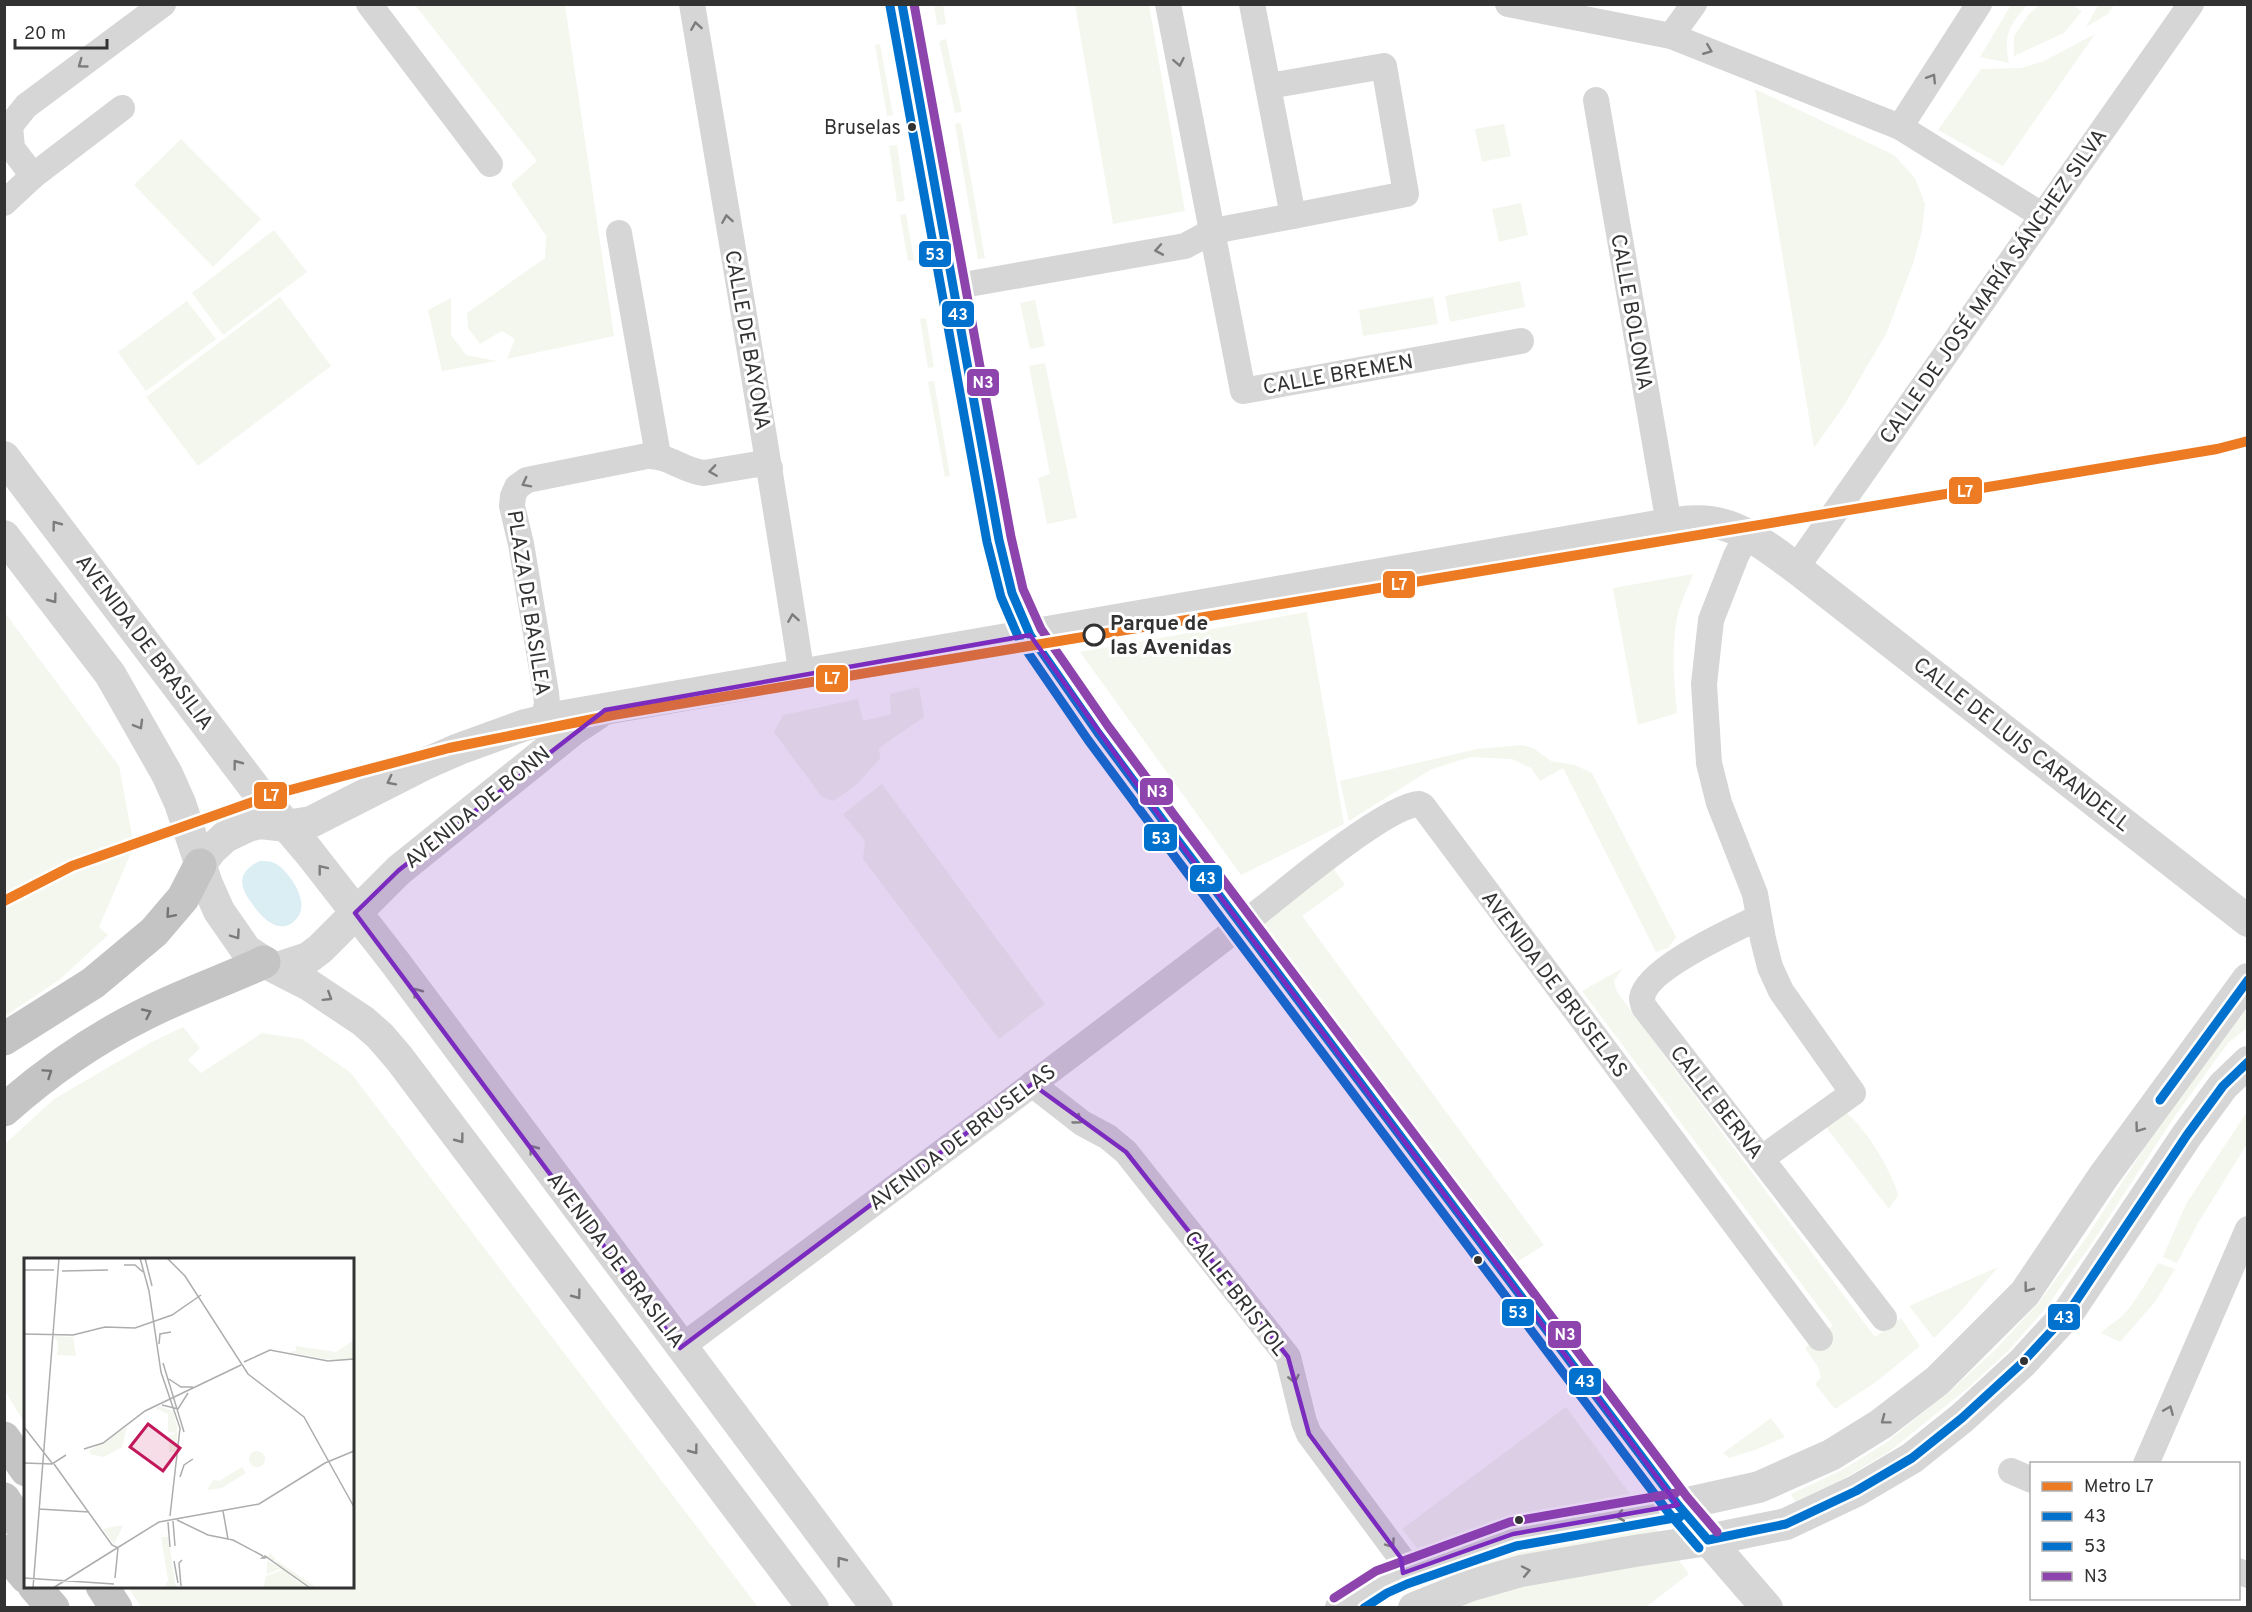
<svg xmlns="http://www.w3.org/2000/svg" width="2252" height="1612" viewBox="0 0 2252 1612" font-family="Overpass,sans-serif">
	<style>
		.green { fill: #f4f7ee }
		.water { fill: #dbeef4 }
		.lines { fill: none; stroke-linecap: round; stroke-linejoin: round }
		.minor { stroke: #d6d6d6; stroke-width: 26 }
		.tertiary { stroke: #d6d6d6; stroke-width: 32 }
		.motorway { stroke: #c4c4c4; stroke-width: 33 }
		.bus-1-casing { stroke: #fff; stroke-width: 14 }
		.bus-2-casing { stroke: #fff; stroke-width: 14 }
		.bus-3-casing { stroke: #fff; stroke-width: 14 }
		.bus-1 { stroke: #0072ce; stroke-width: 9 }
		.bus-2 { stroke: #0072ce; stroke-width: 9 }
		.bus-3 { stroke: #8e44ad; stroke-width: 9 }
		.metro-1-casing { stroke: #fff; stroke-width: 15 }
		.metro-1 { stroke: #ed7b24; stroke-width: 10 }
		.oneway { stroke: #7c7c7c }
		.oneway2 { stroke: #747474 }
		.marked { fill: #7b2cbf; fill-opacity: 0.2; stroke: #7b2cbf; stroke-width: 4.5; stroke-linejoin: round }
		.bus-dot { fill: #323232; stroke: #fff; stroke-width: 2 }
		.stop-dot { fill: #fff; stroke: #323232; stroke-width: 3 }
		.labels { text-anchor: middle; stroke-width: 6; stroke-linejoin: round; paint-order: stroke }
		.bus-label { font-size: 20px; fill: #323232; stroke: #fff; text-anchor: end }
		.street-label { font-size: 21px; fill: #323232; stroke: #fff }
		.stop-label { font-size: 21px; font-weight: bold; fill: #323232; stroke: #fff; text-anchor: start }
		.inset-road { fill: none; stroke: #adadad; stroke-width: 1.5 }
		.view { fill: #c2185b; fill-opacity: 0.15; stroke: #c2185b; stroke-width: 3 }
		.inset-edge { fill: none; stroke: #323232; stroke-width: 3 }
		.line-badge { stroke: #fff; stroke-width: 2 }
		.badge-label { font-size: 16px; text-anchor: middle; font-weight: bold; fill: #fff }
	</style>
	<rect width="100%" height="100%" fill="#fff"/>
	<!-- green -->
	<g class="green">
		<polygon points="415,5 565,5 614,336 507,359 515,339 502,331 480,344 468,328 467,313 545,258 546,236 511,184 537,161"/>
		<polygon points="934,5 943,5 946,24 937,25"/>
		<polygon points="1075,5 1149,5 1185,211 1113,224"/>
		<path d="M2011,5h16c-18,20 -24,31 -18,58l-29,-6z"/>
		<polygon points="2039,5 2072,5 2082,11 2064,33 2014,56 2014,36 2029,14"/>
		<polygon points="2098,5 2114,5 2108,14 2086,27"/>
		<polygon points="2095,34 2003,166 1938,130 1981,69 2021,68 2044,61"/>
		<polygon points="946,39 962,112 955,113 939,41"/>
		<polygon points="880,44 893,115 887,116 875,45"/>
		<polygon points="1755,89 1894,155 1915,178 1925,204 1922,231 1913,264 1886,334 1843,407 1814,448"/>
		<polygon points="961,123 985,258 978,259 955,124"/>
		<polygon points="1504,124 1511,156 1482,162 1475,129"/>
		<polygon points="181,139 261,219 213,267 134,185"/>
		<polygon points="897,145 905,201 897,202 889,146"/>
		<polygon points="1521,203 1528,235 1499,242 1492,209"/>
		<polygon points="906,214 914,260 908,261 900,215"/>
		<polygon points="274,230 307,272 223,335 192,293"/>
		<polygon points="1520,281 1525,307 1450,322 1445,296"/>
		<polygon points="280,297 331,366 198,466 146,397"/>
		<polygon points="1433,297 1438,324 1363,336 1359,310"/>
		<polygon points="451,298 451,335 466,355 497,361 442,371 428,310"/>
		<polygon points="1035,300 1045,346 1030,349 1020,303"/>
		<polygon points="187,301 216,339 146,391 118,352"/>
		<polygon points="926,318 934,367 928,368 920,319"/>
		<polygon points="1045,363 1077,518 1047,524 1038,478 1050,474 1029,366"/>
		<polygon points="934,381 950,476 945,477 928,382"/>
		<path d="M1693,574c-5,14 -13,29 -16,44 -6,32 -3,63 0,95l-39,12 -25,-137z"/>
		<polygon points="1307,612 1344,824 1241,875 1080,652"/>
		<polygon points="5,613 119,766 134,846 99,927 108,935 59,980 5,1016"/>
		<polygon points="919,687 924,717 879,748 880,759 855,786 833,801 822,797 774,732 783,715 858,699 863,721 891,714 890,694"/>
		<polygon points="1522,745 1533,748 1551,761 1575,765 1592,773 1676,937 1668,948 1656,952 1563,768 1540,781 1531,768 1512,759 1470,757 1430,770 1349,821 1340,781 1477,749"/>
		<polygon points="882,784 1045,1004 999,1039 863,859 865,841 843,814"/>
		<polygon points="1331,865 1345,885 1302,916 1544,1245 1507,1268 1253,929"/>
		<polygon points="1623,968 1614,981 1617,992 1875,1337 1901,1318 1920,1346 1876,1382 1835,1409 1815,1384 1821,1377 1818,1367 1805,1348 1833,1326 1582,991"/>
		<polygon points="2244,1010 2247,1013 2247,1028 2228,1043 2175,1116 2090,1246 2046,1308 2009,1350 1967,1389 1890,1451 1843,1479 1795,1502 1791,1494 1842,1470 1887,1442 1950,1391 1996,1349 2040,1301 2086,1238 2205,1054"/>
		<polygon points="183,1027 200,1048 188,1060 201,1073 262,1033 302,1039 350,1072 758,1607 141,1607 128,1587 352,1586 352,1260 26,1260 25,1424 5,1391 5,1144 54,1099 150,1043"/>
		<path d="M1845,1112c20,14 47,60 53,83l-9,14 -63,-82z"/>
		<polygon points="2247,1112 2247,1144 2198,1223 2177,1263 2163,1257 2186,1204"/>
		<path d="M2158,1263l17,6 -20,33 -35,40 -19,-9c6,-7 15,-11 22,-18 14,-15 24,-34 35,-52z"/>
		<polygon points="1998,1267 1960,1312 1934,1338 1909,1306"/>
		<polygon points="1566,1407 1689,1574 1646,1607 1463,1607 1402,1529"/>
		<polygon points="1771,1418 1785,1437 1755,1450 1729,1458 1723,1453"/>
	</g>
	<!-- water -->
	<path class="water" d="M260,861c7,0 12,0 18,4 13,10 31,36 20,52 -16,21 -35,2 -45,-12 -14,-18 -17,-33 7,-44z"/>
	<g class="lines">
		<!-- minor -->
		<g class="minor">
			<polyline points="369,4 490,164"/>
			<path d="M692,4c37,224 76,448 110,672"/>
			<polyline points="1168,4 1243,391 1521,341"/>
			<polyline points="1252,4 1293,216 1406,194 1384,66 1269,86"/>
			<polyline points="1508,4 1671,36 1900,127 2043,216"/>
			<polyline points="1671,36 1694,4"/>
			<polyline points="1596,100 1669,524"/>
			<polyline points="1900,127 1979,4"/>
			<polyline points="33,176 12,148 10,126 26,106 163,4"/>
			<polyline points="4,203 33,176 122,108"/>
			<polyline points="619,233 658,455"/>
			<polyline points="952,287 1185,246 1213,231 1293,216"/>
			<polyline points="1747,535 1736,556 1711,620 1704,684 1709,763 1719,803 1755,894 1763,939 1770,967 1781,991 1853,1093 1761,1159"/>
			<polyline points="1796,568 2191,4"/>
			<path d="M543,721l4,-18 -1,-10 -25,-149 -9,-38 1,-10 4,-9 10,-7 120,-24c22,-1 36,15 57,17l54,-9 12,4"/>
			<path d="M1758,918c-25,12 -112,51 -116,80 0,3 1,6 2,9l240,311"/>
			<polyline points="1032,1084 1082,1123 1108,1137 1126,1152 1288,1357 1304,1422 1309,1434 1401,1558 1403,1573"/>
			<path d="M680,1348c197,-148 396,-294 590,-445 27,-22 119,-98 149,-99l4,2 397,532"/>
			<polyline points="2146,1464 2248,1229"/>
			<polyline points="2011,1471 2032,1480"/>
			<polyline points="2238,1571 2248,1575"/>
		</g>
		<!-- tertiary -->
		<g class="tertiary">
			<polyline points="902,4 999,540 1012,593 1030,635 1098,733 1164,822 1678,1505 1767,1608"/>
			<polyline points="4,457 257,791 309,852 394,961 877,1608"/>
			<polyline points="4,536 110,674 167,774 180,803 207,884 219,911 246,950 264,962 309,985 363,1021 380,1036 399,1058 813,1608"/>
			<path d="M200,865l11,-15 14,-13 23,-11 12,-3 27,3 24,-4 116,-59 32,-14 66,-24 39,-9 1105,-192c14,-2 28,-4 42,-2 33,5 59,27 85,46l452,353"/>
			<polyline points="278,968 308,958 320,949 399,870 574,729 597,714"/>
			<polyline points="1341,1608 1381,1582 1403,1573 1513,1534 1678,1505 1759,1487 1831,1455 1881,1424 1937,1381 2025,1293 2103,1177 2248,979"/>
			<polyline points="1414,1608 1469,1586 1521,1571 1635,1551 1708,1540 1786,1524 1856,1491 1912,1458 1962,1418 2022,1363 2068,1313 2187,1135 2223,1086 2248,1062"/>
		</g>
		<!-- motorway -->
		<g class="motorway">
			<polyline points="4,1039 93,983 154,932 183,898 200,865"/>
			<path d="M4,1110c42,-37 87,-69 137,-94 40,-21 83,-35 123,-54"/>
			<polyline points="4,1438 26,1470"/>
			<polyline points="4,1499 26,1533"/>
			<polyline points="4,1551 26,1577"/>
			<polyline points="34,1586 53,1608"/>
			<polyline points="102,1586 116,1608"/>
		</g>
		<defs>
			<g id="bus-1">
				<polyline points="902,4 999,540 1012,593 1030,635 1098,733 1164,822 1678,1505 1708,1540 1786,1524 1856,1491 1912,1458 1962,1418 2022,1363 2068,1313 2187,1135 2223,1086 2248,1062"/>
				<polyline points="2160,1100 2248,980"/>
			</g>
			<g id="bus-2">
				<polyline points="890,6 987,542 1001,597 1020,641 1088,740 1154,829 1668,1512 1699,1548"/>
				<polyline points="1364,1608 1387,1593 1407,1584 1516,1546 1680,1517"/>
			</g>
			<g id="bus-3">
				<polyline points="914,4 1011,537 1023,589 1041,629 1108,726 1174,815 1687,1497 1717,1532"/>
				<polyline points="1334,1598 1376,1571 1510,1522 1676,1493"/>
			</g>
		</defs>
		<!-- bus-1 casing -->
		<use href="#bus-1" class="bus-1-casing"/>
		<!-- bus-2 casing -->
		<use href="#bus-2" class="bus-2-casing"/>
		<!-- bus-3 casing -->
		<use href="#bus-3" class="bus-3-casing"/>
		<!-- bus-1 -->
		<use href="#bus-1" class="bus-1"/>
		<!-- bus-2 -->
		<use href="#bus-2" class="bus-2"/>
		<!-- bus-3 -->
		<use href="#bus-3" class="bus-3"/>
		<defs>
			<polyline id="metro-1" points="4,901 72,866 275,794 449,748 613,715 2217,449 2248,441"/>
		</defs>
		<!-- metro-1 casing -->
		<use href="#metro-1" class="metro-1-casing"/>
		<!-- metro-1 -->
		<use href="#metro-1" class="metro-1"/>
	</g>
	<!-- one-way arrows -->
	<defs><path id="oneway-chevron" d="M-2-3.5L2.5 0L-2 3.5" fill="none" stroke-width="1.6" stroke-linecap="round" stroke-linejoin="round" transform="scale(1.5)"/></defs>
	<g class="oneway">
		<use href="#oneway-chevron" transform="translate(696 26) rotate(-99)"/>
		<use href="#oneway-chevron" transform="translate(1708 50) rotate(22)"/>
		<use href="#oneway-chevron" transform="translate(1179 62) rotate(79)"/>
		<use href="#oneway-chevron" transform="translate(82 64) rotate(144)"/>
		<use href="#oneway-chevron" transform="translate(1932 78) rotate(-58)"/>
		<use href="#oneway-chevron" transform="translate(727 219) rotate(-99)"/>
		<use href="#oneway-chevron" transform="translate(1159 250) rotate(170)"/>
		<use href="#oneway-chevron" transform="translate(713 471) rotate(172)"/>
		<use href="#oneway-chevron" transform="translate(526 483) rotate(153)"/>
		<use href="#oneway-chevron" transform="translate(56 525) rotate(-127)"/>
		<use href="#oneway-chevron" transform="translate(53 599) rotate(53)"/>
		<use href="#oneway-chevron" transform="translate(793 618) rotate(-99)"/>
		<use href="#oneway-chevron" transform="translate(139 725) rotate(60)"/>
		<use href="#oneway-chevron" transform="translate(237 764) rotate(-127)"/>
		<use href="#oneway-chevron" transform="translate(391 781) rotate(153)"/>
		<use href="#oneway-chevron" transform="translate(322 869) rotate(-128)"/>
		<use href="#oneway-chevron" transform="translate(236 935) rotate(55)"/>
		<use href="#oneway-chevron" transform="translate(417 992) rotate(-127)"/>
		<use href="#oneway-chevron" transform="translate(328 997) rotate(32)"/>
		<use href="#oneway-chevron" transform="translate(1078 1120) rotate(36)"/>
		<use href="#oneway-chevron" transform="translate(2139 1128) rotate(126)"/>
		<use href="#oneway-chevron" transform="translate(460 1139) rotate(53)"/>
		<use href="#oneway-chevron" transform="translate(533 1149) rotate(-127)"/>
		<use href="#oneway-chevron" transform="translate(2028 1288) rotate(127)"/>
		<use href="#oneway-chevron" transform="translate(577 1295) rotate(53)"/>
		<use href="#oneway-chevron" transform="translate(1294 1379) rotate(77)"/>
		<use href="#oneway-chevron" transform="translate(2169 1410) rotate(-67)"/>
		<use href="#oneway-chevron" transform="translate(1885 1420) rotate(143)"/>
		<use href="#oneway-chevron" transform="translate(694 1450) rotate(53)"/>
		<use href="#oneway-chevron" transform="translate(1620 1516) rotate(170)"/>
		<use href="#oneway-chevron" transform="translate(1391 1544) rotate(55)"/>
		<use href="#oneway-chevron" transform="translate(841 1561) rotate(-127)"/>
		<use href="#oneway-chevron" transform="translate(1526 1571) rotate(-12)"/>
	</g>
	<g class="oneway2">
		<use href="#oneway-chevron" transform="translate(170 914) rotate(131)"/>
		<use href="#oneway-chevron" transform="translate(147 1013) rotate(-25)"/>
		<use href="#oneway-chevron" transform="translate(48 1073) rotate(-34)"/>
	</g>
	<!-- marked area -->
	<path class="marked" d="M1030,635l134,187 514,683 -165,29 -110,39 -2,-15 -92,-124 -21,-77 -162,-205 -94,-68 -352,264 -325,-435 44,-43 206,-160z"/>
	<!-- markers -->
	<g class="bus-dot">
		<circle cx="912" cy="127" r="5"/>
		<circle cx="1478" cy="1260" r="5"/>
		<circle cx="2024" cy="1361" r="5"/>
		<circle cx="1519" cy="1520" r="5"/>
	</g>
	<circle class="stop-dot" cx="1094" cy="635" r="10"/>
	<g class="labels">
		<!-- bus labels -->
		<g class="bus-label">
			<text x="901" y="134">Bruselas</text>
		</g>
		<!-- street labels -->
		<g class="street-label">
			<text transform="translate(1993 286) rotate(-55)" y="7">CALLE DE JOSÉ MARÍA SÁNCHEZ SILVA</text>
			<text transform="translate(1632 312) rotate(80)" y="7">CALLE BOLONIA</text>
			<text transform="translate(748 340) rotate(80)" y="7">CALLE DE BAYONA</text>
			<text transform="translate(1338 374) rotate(-10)" y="7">CALLE BREMEN</text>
			<text transform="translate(529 603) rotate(81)" y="7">PLAZA DE BASILEA</text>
			<text transform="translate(145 642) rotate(53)" y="7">AVENIDA DE BRASILIA</text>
			<text transform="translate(2022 744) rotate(38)" y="7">CALLE DE LUIS CARANDELL</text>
			<text transform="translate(477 807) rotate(-39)" y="7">AVENIDA DE BONN</text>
			<text transform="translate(1555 984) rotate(53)" y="7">AVENIDA DE BRUSELAS</text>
			<text transform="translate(1717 1102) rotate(52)" y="7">CALLE BERNA</text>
			<text transform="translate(962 1137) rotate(-37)" y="7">AVENIDA DE BRUSELAS</text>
			<text transform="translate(616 1260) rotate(53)" y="7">AVENIDA DE BRASILIA</text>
			<text transform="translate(1236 1293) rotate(52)" y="7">CALLE BRISTOL</text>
		</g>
		<!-- stop labels -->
		<g class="stop-label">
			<text x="1110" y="630">Parque de<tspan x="1110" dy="24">las Avenidas</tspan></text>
		</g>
	</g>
	<!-- overview -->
	<g transform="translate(24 1258)">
		<rect width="330" height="330" fill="#fff"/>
		<path d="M30,78l19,1 3,19 -19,-1 1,-12zM330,82v19l-17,2 -49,-9 8,-1v-5l40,6zM135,148l14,5 4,15v26h-8v-16l7,-3 -8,-1v-18l-13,-6zM103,169l-5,20 -18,10 -14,-3 -1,-3zM225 201a8 8 0 1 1 16 0a8 8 0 1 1-16 0ZM218,209l4,6 -24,15 -15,2 6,-10 6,1zM92,268h7l-9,18 -11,-15zM137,279h7l8,51h-11l3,-8zM246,295l6,7 41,28h-6l-31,-19 -13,5v-14l12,8 -3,-7 -9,-3zM258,312l25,18h-44l3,-12z" fill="#f4f7ee"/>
		<path class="inset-road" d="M116,0l9,33 12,81 19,56 -10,88M121,0l7,28M143,0l18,18 63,98 56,43 50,90M100,7h11l8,7M0,12h30M38,13l46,-1M0,76l49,1 32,-8 30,1 37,-13 29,-20M135,86l1,-10 11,-2M220,104l26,-12 58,11 26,-2M139,105l21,69M145,121l12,8h12M138,147l16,4 10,-16M0,169l28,36M60,191l19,-6 42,-32 96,-46M0,205l28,1 14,-9M30,206l58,81 6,3 -3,30M156,219l4,-12 9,-6M15,251l50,3M199,253l5,28M153,262l31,15 25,5 30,16M149,263l2,25M144,264l2,25M85,295l50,-31 100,-18 66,-41 29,-12M242,300h-4l3,-2 45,32M150,303l4,22M0,320l90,6M157,328l-2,-23 3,-3M9,330l26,-330M29,330l56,-35"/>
		<path class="view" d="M124,166l32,24 -17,23 -33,-24z"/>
		<rect width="330" height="330" class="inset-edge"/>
	</g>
	<g class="line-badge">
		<rect x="918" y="240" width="34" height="28" rx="6" fill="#0072ce"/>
		<rect x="941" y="300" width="34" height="28" rx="6" fill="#0072ce"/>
		<rect x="966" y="368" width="34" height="29" rx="6" fill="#8e44ad"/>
		<rect x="1948" y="476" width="35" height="29" rx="6" fill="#ed7b24"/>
		<rect x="1382" y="570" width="34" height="29" rx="6" fill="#ed7b24"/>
		<rect x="815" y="664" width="34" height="29" rx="6" fill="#ed7b24"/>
		<rect x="1139" y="777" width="35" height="29" rx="6" fill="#8e44ad"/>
		<rect x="253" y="781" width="35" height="29" rx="6" fill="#ed7b24"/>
		<rect x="1143" y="823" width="35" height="29" rx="6" fill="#0072ce"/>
		<rect x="1189" y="864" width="34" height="29" rx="6" fill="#0072ce"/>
		<rect x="1501" y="1298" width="34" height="29" rx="6" fill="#0072ce"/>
		<rect x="2047" y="1303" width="34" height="28" rx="6" fill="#0072ce"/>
		<rect x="1547" y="1320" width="35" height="29" rx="6" fill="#8e44ad"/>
		<rect x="1568" y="1367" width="34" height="29" rx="6" fill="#0072ce"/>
	</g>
	<g class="badge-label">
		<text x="935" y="260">53</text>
		<text x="958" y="320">43</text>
		<text x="983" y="388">N3</text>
		<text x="1965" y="497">L7</text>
		<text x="1399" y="590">L7</text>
		<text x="832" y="684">L7</text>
		<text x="1157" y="797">N3</text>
		<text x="271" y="801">L7</text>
		<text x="1161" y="844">53</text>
		<text x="1206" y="884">43</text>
		<text x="1518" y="1318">53</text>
		<text x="2064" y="1323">43</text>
		<text x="1565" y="1340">N3</text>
		<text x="1585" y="1387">43</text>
	</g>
	<!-- border -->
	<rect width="2252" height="1612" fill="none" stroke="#323232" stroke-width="12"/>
	<!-- legend -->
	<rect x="2030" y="1462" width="210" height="138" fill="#ffffff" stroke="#adadad" stroke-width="1.5"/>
	<rect x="2042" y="1482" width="30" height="9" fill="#ed7b24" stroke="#adadad" stroke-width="1.5"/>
	<text x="2084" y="1492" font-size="18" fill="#323232">Metro L7</text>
	<rect x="2042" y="1512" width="30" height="9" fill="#0072ce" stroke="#adadad" stroke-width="1.5"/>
	<text x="2084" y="1522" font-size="18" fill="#323232">43</text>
	<rect x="2042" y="1542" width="30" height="9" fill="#0072ce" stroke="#adadad" stroke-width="1.5"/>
	<text x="2084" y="1552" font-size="18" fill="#323232">53</text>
	<rect x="2042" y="1572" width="30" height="9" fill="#8e44ad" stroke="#adadad" stroke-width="1.5"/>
	<text x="2084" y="1582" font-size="18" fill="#323232">N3</text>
	<!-- scale -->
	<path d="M15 39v9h92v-9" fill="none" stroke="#323232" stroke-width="3"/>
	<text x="24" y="39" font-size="18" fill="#323232" stroke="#ffffff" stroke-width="4.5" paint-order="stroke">20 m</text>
</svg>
